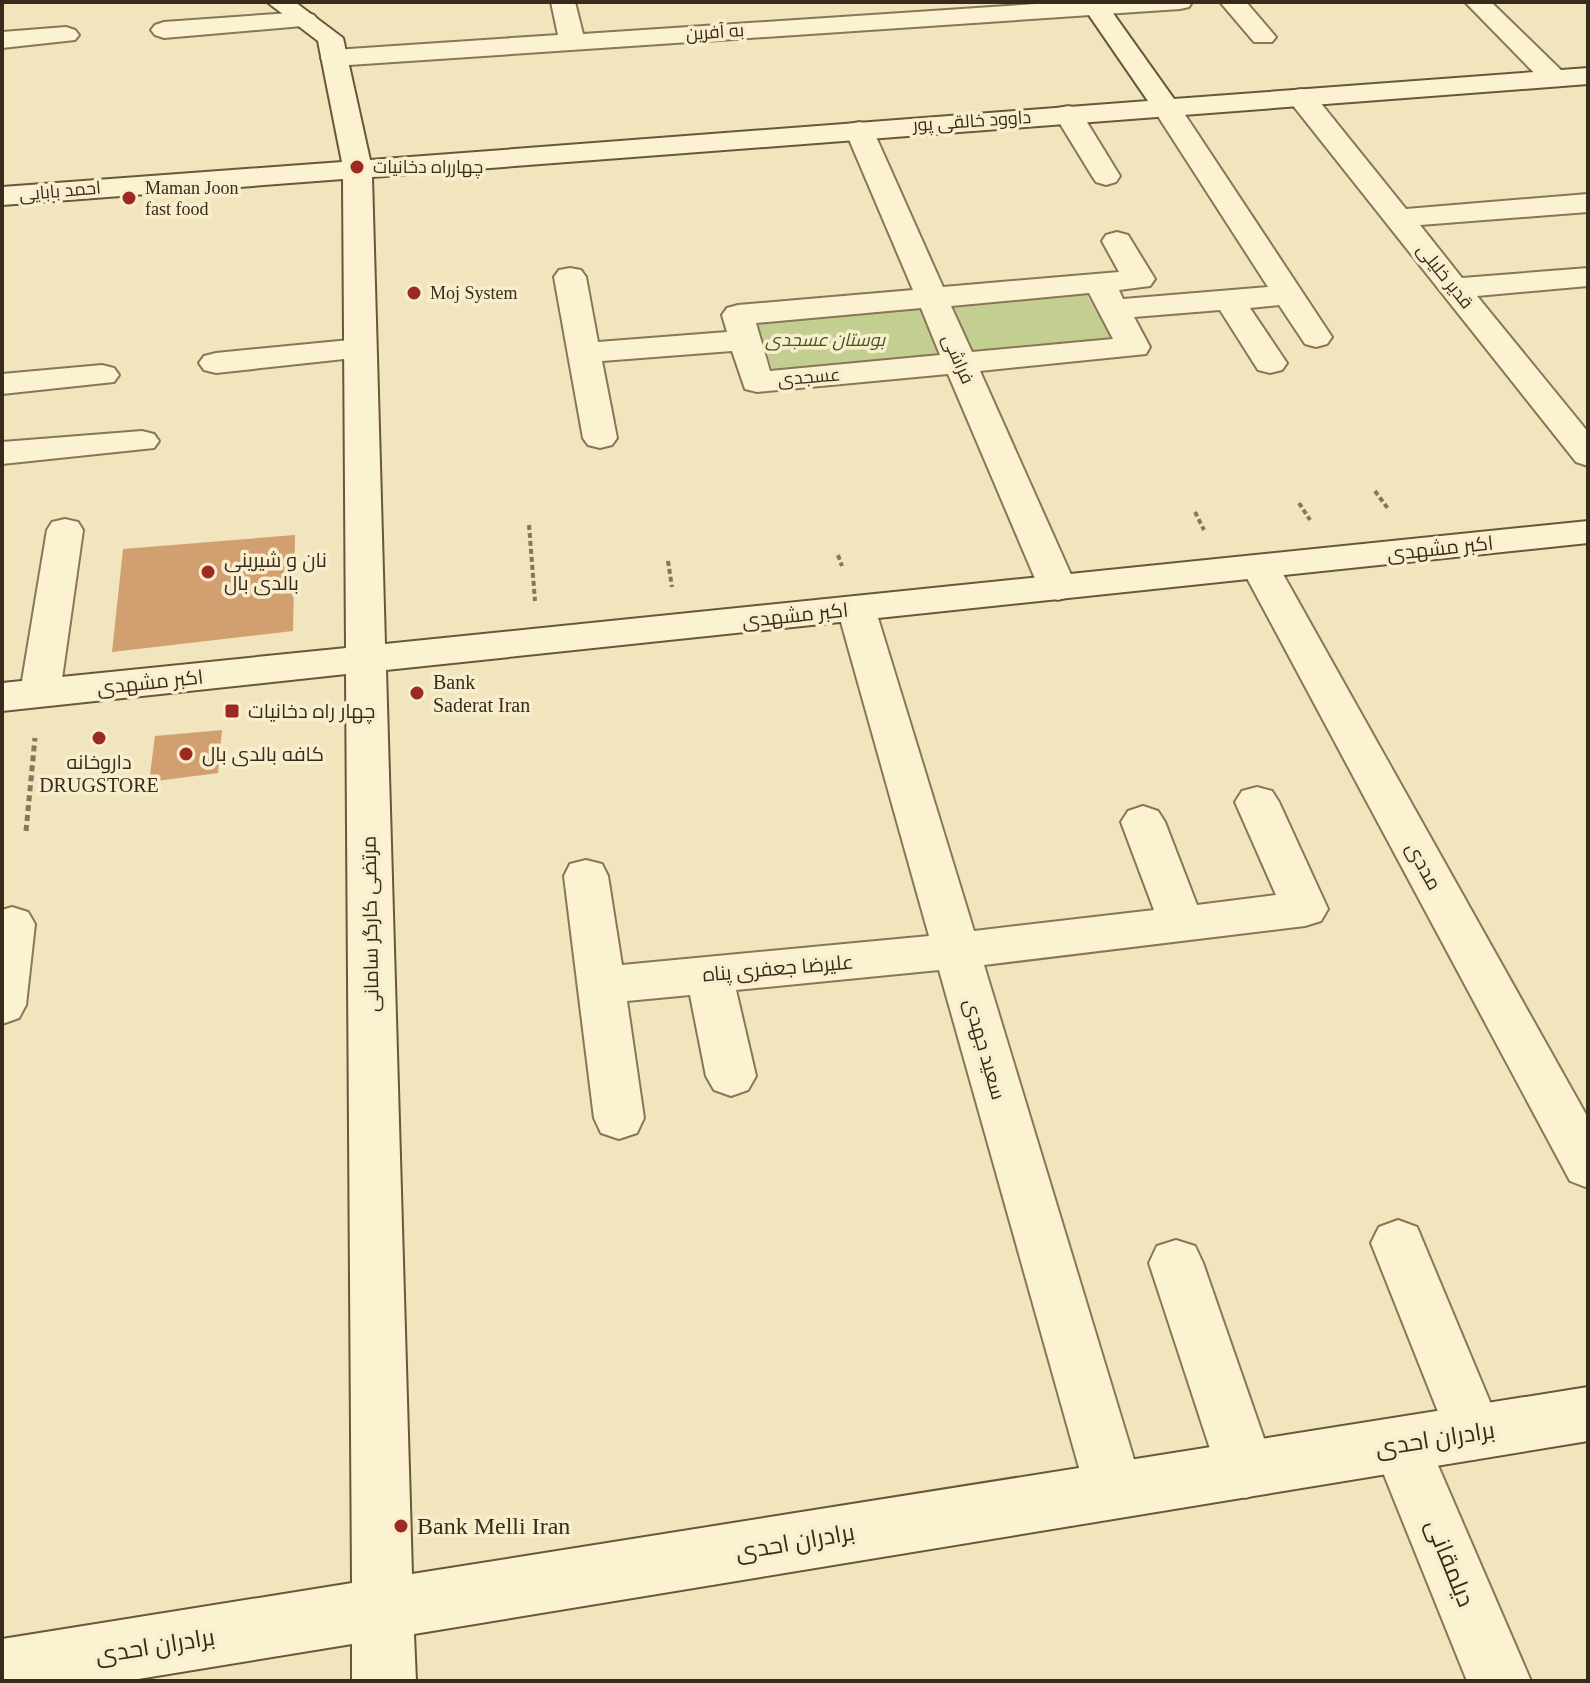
<svg xmlns="http://www.w3.org/2000/svg" width="1590" height="1683" viewBox="0 0 1590 1683" font-family="'Times New Roman',Cairo,serif">
	<style>
		.green { fill: #c3cf91 }
		.building { fill: #d2a070 }
		.lines { fill: none; stroke-linecap: round; stroke-linejoin: round }
		.street-casing { stroke: #8a7555; stroke-width: 4 }
		.secondary-casing { stroke: #6b5638; stroke-width: 4 }
		.path-far1 { stroke: #8a7555; stroke-width: 4; stroke-dasharray: 5 3; stroke-linecap: butt }
		.path { stroke: #8a7555; stroke-width: 5; stroke-dasharray: 6 4; stroke-linecap: butt }
		.street { fill: #fbf2d1; fill-rule: evenodd }
		.secondary { fill: #fbf2d1; fill-rule: evenodd }
		.poi-dot { fill: #9d2921; stroke: #f8eecd; stroke-width: 3 }
		.labels { text-anchor: middle; stroke-width: 7; stroke-linejoin: round; paint-order: stroke }
		.far-street-label { font-size: 18px; fill: #382b1b; stroke: #f8eecd }
		.far-poi-label { font-size: 18px; fill: #382b1b; stroke: #f8eecd; text-anchor: start }
		.far-park-label { font-size: 18px; font-style: italic; fill: #445620; stroke: #f8eecd }
		.street-label { font-size: 20px; fill: #382b1b; stroke: #f8eecd }
		.poi-label { font-size: 20px; fill: #382b1b; stroke: #f8eecd; text-anchor: start }
		.near-street-label { font-size: 24px; fill: #382b1b; stroke: #f8eecd }
		.near-poi-label { font-size: 24px; fill: #382b1b; stroke: #f8eecd; text-anchor: start }
	</style>
	<rect width="100%" height="100%" fill="#f1e5bd"/>
	<!-- green -->
	<polygon class="green" points="1084,290 1112,339 773,372 757,321"/>
	<!-- building -->
	<g class="building">
		<polygon points="295,535 293,631 112,652 123,549"/>
		<polygon points="222,730 218,773 149,782 155,736"/>
	</g>
	<g class="lines">
		<defs>
			<g id="street">
				<polygon points="551,2 575,2 583,34 1066,2 1192,2 1189,7 1180,9 334,66 325,64 321,58 325,52 334,50 558,35"/>
				<polygon points="1220,2 1246,2 1276,37 1272,42 1254,42"/>
				<polygon points="1465,2 1491,2 1564,73 1568,79 1564,85 1546,85"/>
				<polygon points="305,12 314,15 318,20 314,25 164,38 155,35 151,30 155,25 164,22"/>
				<polygon points="66,27 75,30 79,35 75,40 2,48 2,32"/>
				<polygon points="1301,89 1311,91 1406,209 1588,194 1588,212 1420,225 1462,278 1588,268 1588,286 1477,296 1588,432 1588,466 1576,462 1291,103 1287,97 1291,91"/>
				<path d="M1166,99l10,2 156,236 -5,7 -11,3 -11,-3 -26,-39 -29,3 37,55 -5,7 -12,3 -12,-3 -38,-60 -86,7 16,30 -4,7 -166,17 97,217 -5,8 -14,4 -14,-4 -5,-8 -91,-214 -191,18 -12,-3 -13,-38 -130,10 15,77 -5,7 -12,3 -12,-3 -5,-7 -29,-161 5,-7 11,-2 11,2 5,7 12,65 129,-10 -5,-17 5,-7 11,-3 175,-15 -68,-160 4,-6 10,-2 10,2 4,6 70,157 176,-15 -17,-31 4,-6 11,-3 11,3 27,44 -5,7 -31,4 4,9 145,-12 -116,-180 4,-6zM1089,293l24,46 -141,13 -21,-46zM921,308l19,47 -170,16 -14,-48z"/>
				<polygon points="1068,106 1078,108 1082,114 1120,176 1116,182 1106,185 1096,182 1092,176 1054,114 1058,108"/>
				<polygon points="360,339 372,342 376,349 372,356 216,373 204,370 199,363 204,356 216,353"/>
				<polygon points="102,365 114,368 119,375 114,382 2,394 2,374"/>
				<polygon points="142,431 154,434 159,441 154,448 2,464 2,442"/>
				<polygon points="65,519 78,522 83,530 60,693 54,703 40,706 26,703 20,693 47,530 52,522"/>
				<polygon points="1260,555 1273,559 1279,567 1588,1118 1588,1188 1570,1181 1241,567 1247,559"/>
				<polygon points="856,596 870,599 875,608 974,931 1154,910 1121,822 1128,811 1143,806 1158,811 1165,822 1197,905 1276,895 1235,802 1242,791 1257,787 1272,791 1279,802 1328,909 1321,921 1305,926 984,965 1143,1489 1135,1509 1114,1517 1093,1509 1085,1489 939,970 736,990 756,1076 748,1090 731,1096 714,1090 706,1076 690,995 627,1001 644,1118 637,1133 619,1139 601,1133 594,1118 564,876 570,864 586,860 602,864 608,876 622,965 929,936 837,608 842,599"/>
				<polygon points="12,907 28,912 35,924 26,1005 19,1018 2,1024 2,910"/>
				<polygon points="1398,1220 1417,1227 1503,1433 1494,1452 1474,1460 1454,1452 1371,1243 1379,1227"/>
				<polygon points="1176,1240 1195,1246 1203,1263 1275,1470 1267,1490 1246,1498 1225,1490 1217,1470 1149,1263 1157,1246"/>
				<polygon points="1401,1418 1421,1426 1531,1681 1467,1681 1372,1445 1381,1426"/>
			</g>
			<polygon id="secondary" points="267,2 295,2 343,38 370,160 1148,101 1080,2 1105,2 1174,99 1588,68 1588,84 372,177 385,644 1588,521 1588,543 386,670 412,1574 1588,1387 1588,1441 414,1634 416,1681 352,1681 352,1644 126,1681 2,1681 2,1639 352,1583 346,674 2,711 2,683 346,648 343,179 2,205 2,187 342,162 318,41"/>
		</defs>
		<!-- street casing -->
		<use href="#street" class="street-casing"/>
		<!-- secondary casing -->
		<use href="#secondary" class="secondary-casing"/>
		<!-- path-far1 -->
		<g class="path-far1">
			<polyline points="1375,491 1389,510"/>
			<polyline points="1299,503 1310,520"/>
			<polyline points="1195,512 1204,530"/>
			<polyline points="529,525 535,601"/>
			<polyline points="838,555 842,566"/>
			<polyline points="668,561 672,587"/>
		</g>
		<!-- path -->
		<polyline class="path" points="26,831 35,738"/>
		<!-- street -->
		<use href="#street" class="street"/>
		<!-- secondary -->
		<use href="#secondary" class="secondary"/>
	</g>
	<!-- markers -->
	<g class="poi-dot">
		<circle cx="357" cy="167" r="8"/>
		<circle cx="129" cy="198" r="8"/>
		<circle cx="414" cy="293" r="8"/>
		<circle cx="208" cy="572" r="8"/>
		<circle cx="417" cy="693" r="8"/>
		<rect x="224" y="703" width="16" height="16" rx="4"/>
		<circle cx="99" cy="738" r="8"/>
		<circle cx="186" cy="754" r="8"/>
		<circle cx="401" cy="1526" r="8"/>
	</g>
	<g class="labels">
		<!-- far-street labels -->
		<g class="far-street-label">
			<text transform="translate(715 32) rotate(-4)" y="6">به آفرین</text>
			<text transform="translate(972 121) rotate(-4)" y="6">داوود خالقی پور</text>
			<text transform="translate(60 191) rotate(-5)" y="6">احمد بابایی</text>
			<text transform="translate(1445 276) rotate(51)" y="6">قدیر خلیلی</text>
			<text transform="translate(958 359) rotate(66)" y="6">فراشی</text>
			<text transform="translate(809 377) rotate(-5)" y="6">عسجدی</text>
		</g>
		<!-- far-poi labels -->
		<g class="far-poi-label">
			<text x="373" y="173">چهارراه دخانیات</text>
			<text x="145" y="194">Maman Joon<tspan x="145" dy="21">fast food</tspan></text>
			<text x="430" y="299">Moj System</text>
		</g>
		<!-- far-park labels -->
		<g class="far-park-label">
			<text x="825" y="346">بوستان عسجدی</text>
		</g>
		<!-- street labels -->
		<g class="street-label">
			<text transform="translate(1440 548) rotate(-6)" y="7">اکبر مشهدی</text>
			<text transform="translate(795 615) rotate(-6)" y="7">اکبر مشهدی</text>
			<text transform="translate(150 682) rotate(-6)" y="7">اکبر مشهدی</text>
			<text transform="translate(1424 866) rotate(61)" y="7">مددی</text>
			<text transform="translate(370 924) rotate(-91)" y="7">مرتضی کارگر سامانی</text>
			<text transform="translate(778 968) rotate(-5)" y="7">علیرضا جعفری پناه</text>
			<text transform="translate(985 1049) rotate(74)" y="7">سعید جهدی</text>
		</g>
		<!-- poi labels -->
		<g class="poi-label">
			<text x="224" y="567">نان و شیرینی<tspan x="224" dy="23">بالدی بال</tspan></text>
			<text x="433" y="689">Bank<tspan x="433" dy="23">Saderat Iran</tspan></text>
			<text x="248" y="718">چهار راه دخانیات</text>
			<text x="202" y="761">کافه بالدی بال</text>
			<text x="99" y="769" text-anchor="middle">داروخانه<tspan x="99" dy="23">DRUGSTORE</tspan></text>
		</g>
		<!-- near-street labels -->
		<g class="near-street-label">
			<text transform="translate(1435 1439) rotate(-9)" y="8">برادران احدی</text>
			<text transform="translate(795 1542) rotate(-10)" y="8">برادران احدی</text>
			<text transform="translate(1450 1563) rotate(68)" y="8">دیلمقانی</text>
			<text transform="translate(155 1646) rotate(-9)" y="8">برادران احدی</text>
		</g>
		<!-- near-poi labels -->
		<g class="near-poi-label">
			<text x="417" y="1534">Bank Melli Iran</text>
		</g>
	</g>
	<!-- border -->
	<rect width="1590" height="1683" fill="none" stroke="#382b1b" stroke-width="8"/>
</svg>
